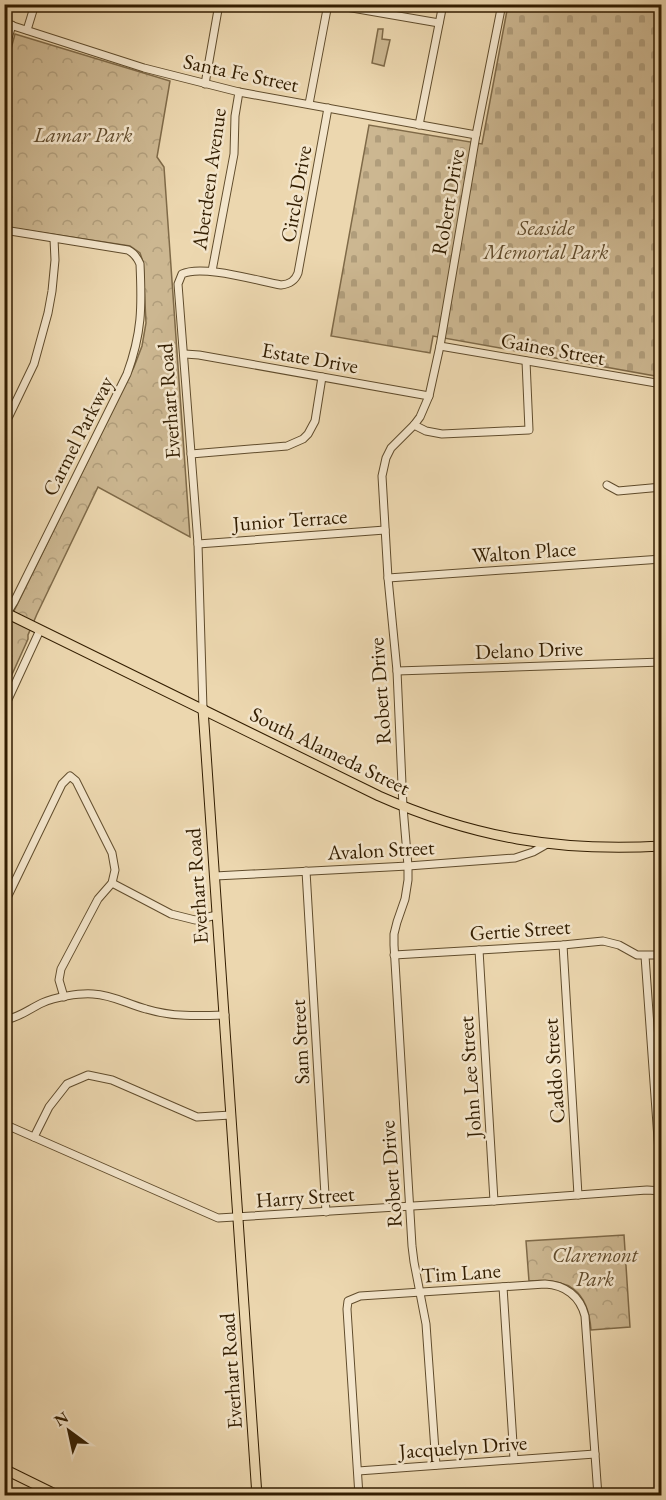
<svg xmlns="http://www.w3.org/2000/svg" width="666" height="1500" viewBox="0 0 666 1500" font-family="'EB Garamond',serif">
	<style>
		.grass { fill: #ccb791; stroke: #7f6a48; stroke-width: 1.5 }
		.forest { fill: url(#forest-crowns); stroke: #7f6a48; stroke-width: 1.5 }
		.cemetery { fill: url(#cemetery-stones); stroke: #7f6a48; stroke-width: 1.5 }
		.lines { fill: none; stroke-linecap: round; stroke-linejoin: round }
		.minor-casing { stroke: #604c2c; stroke-width: 9 }
		.major-casing { stroke: #321d00; stroke-width: 11 }
		.minor { stroke: #f3e5cb; stroke-width: 7 }
		.major { stroke: #ecd7af; stroke-width: 9 }
		.labels { text-anchor: middle; stroke-width: 5; stroke-linejoin: round; paint-order: stroke }
		.street-label { font-size: 21px; fill: #321d00; stroke: #f3e5cb }
		.park-label { font-size: 21px; font-style: italic; fill: #604b2c; stroke: #f3e5cb }
	</style>
	<defs>
		<pattern id="forest-crowns" width="20" height="18" patternUnits="userSpaceOnUse" patternTransform="scale(1.5)"><rect width="20" height="18" fill="#ccb791"/><path d="M2 6a3 3 0 1 1 6 0M12 15a3 3 0 1 1 6 0" fill="none" stroke="#b09d7b"/></pattern>
		<pattern id="cemetery-stones" width="16" height="16" patternUnits="userSpaceOnUse" patternTransform="scale(1.5)"><rect width="16" height="16" fill="#ccb791"/><path d="M2 7V4a2 2 0 0 1 4 0v3zM10 15v-3a2 2 0 0 1 4 0v3z" fill="#b09d7b"/></pattern>
	</defs>
	<rect width="100%" height="100%" fill="#ecd7af"/>
	<filter id="stains"><feTurbulence type="fractalNoise" baseFrequency=".00333" numOctaves="4"/><feColorMatrix values="0 0 0 0 .2 0 0 0 0 .09 0 0 0 0 .02 0 0 0 .5 -.17"/></filter>
	<radialGradient id="worn" r=".72"><stop offset=".6" stop-color="#630" stop-opacity="0"/><stop offset="1" stop-color="#630" stop-opacity=".3"/></radialGradient>
	<!-- grass -->
	<polygon class="grass" points="378,29 383,29 382,39 390,40 384,66 372,63"/>
	<!-- forest -->
	<g class="forest">
		<polygon points="15,34 170,81 157,157 164,167 190,537 98,487 37,614 28,635 28,639 5,690 5,627 7,625 134,367 142,346 146,323 143,262 140,253 130,246 5,227 4,148 7,144 4,142 5,68 8,60"/>
		<path d="M624,1235l6,92 -39,3c-3,-41 -23,-52 -62,-49l-3,-40z"/>
	</g>
	<!-- cemetery -->
	<polygon class="cemetery" points="654,4 661,6 661,377 433,336 430,353 331,336 369,125 482,144 508,5"/>
	<g class="lines">
		<defs>
			<g id="minor">
				<polyline points="329,4 439,23"/>
				<polyline points="4,23 144,68 239,92 476,135"/>
				<polyline points="27,30 35,4"/>
				<polyline points="4,51 12,25"/>
				<polyline points="205,84 219,4"/>
				<polyline points="309,104 328,4"/>
				<polyline points="419,125 443,4"/>
				<path d="M4,230l124,20c6,3 9,7 12,14 2,43 2,69 -13,110l-113,228 -10,16"/>
				<polyline points="212,271 234,154 235,116 239,92"/>
				<polyline points="440,346 662,384"/>
				<polyline points="185,354 199,355 429,396"/>
				<polyline points="4,424 9,416 34,364 48,313 52,291 55,260 54,239"/>
				<polyline points="414,425 426,431 442,434 529,430 526,361"/>
				<polyline points="191,454 287,446 303,439 308,434 315,421 322,377"/>
				<polyline points="607,485 618,491 662,487"/>
				<polyline points="198,544 385,530"/>
				<polyline points="388,578 662,559"/>
				<polyline points="397,671 662,662"/>
				<polyline points="4,708 40,630"/>
				<path d="M203,709l-5,-165 -20,-260 4,-10c20,-10 76,7 99,11 9,-1 14,-4 17,-12l30,-165"/>
				<polyline points="306,871 326,1212"/>
				<polyline points="215,876 408,866 515,858 533,852 547,844"/>
				<polyline points="112,883 171,914 195,920 217,915"/>
				<polyline points="4,904 62,784 70,776 76,781 112,853 115,870 112,883 98,899 61,969 59,980 64,997"/>
				<polyline points="563,945 578,1195"/>
				<polyline points="479,950 494,1201"/>
				<polyline points="394,955 563,945 603,941 619,945 637,955 662,955"/>
				<polyline points="645,956 662,1195"/>
				<path d="M4,1020c15,-2 25,-11 38,-17 13,-6 37,-10 51,-9 20,1 34,10 53,15 26,8 52,7 79,6"/>
				<polyline points="4,1124 218,1218 494,1201 647,1190 662,1191"/>
				<polyline points="34,1137 49,1107 67,1084 88,1075 112,1080 197,1117 231,1115"/>
				<polyline points="503,1287 514,1459"/>
				<polyline points="436,1465 426,1324 414,1262 412,1246 394,945 394,934 397,922 405,899 408,880 408,866 403,807 397,671 388,578 382,476 386,458 391,448 414,425 420,417 429,396 440,346 476,135 502,4"/>
				<polyline points="358,1471 595,1454"/>
				<path d="M359,1496l-12,-187 1,-8 12,-5 185,-12c20,1 35,12 40,32l13,180"/>
			</g>
			<g id="major">
				<path d="M4,612l375,184c95,42 180,56 283,50"/>
				<polyline points="203,709 257,1496"/>
				<polyline points="4,1469 59,1496"/>
			</g>
		</defs>
		<!-- minor casing -->
		<use href="#minor" class="minor-casing"/>
		<!-- major casing -->
		<use href="#major" class="major-casing"/>
		<!-- minor -->
		<use href="#minor" class="minor"/>
		<!-- major -->
		<use href="#major" class="major"/>
	</g>
	<g class="labels">
		<!-- street labels -->
		<g class="street-label">
			<text transform="translate(241 73) rotate(12)" y="7">Santa Fe Street</text>
			<text transform="translate(209 179) rotate(-82)" y="7">Aberdeen Avenue</text>
			<text transform="translate(296 194) rotate(-80)" y="7">Circle Drive</text>
			<text transform="translate(448 202) rotate(-80)" y="7">Robert Drive</text>
			<text transform="translate(553 349) rotate(10)" y="7">Gaines Street</text>
			<text transform="translate(310 358) rotate(10)" y="7">Estate Drive</text>
			<text transform="translate(169 401) rotate(-94)" y="7">Everhart Road</text>
			<text transform="translate(78 436) rotate(-63)" y="7">Carmel Parkway</text>
			<text transform="translate(290 520) rotate(-4)" y="7">Junior Terrace</text>
			<text transform="translate(524 552) rotate(-4)" y="7">Walton Place</text>
			<text transform="translate(529 650) rotate(-2)" y="7">Delano Drive</text>
			<text transform="translate(380 691) rotate(-94)" y="7">Robert Drive</text>
			<text transform="translate(330 751) rotate(26)" y="7">South Alameda Street</text>
			<text transform="translate(381 850) rotate(-3)" y="7">Avalon Street</text>
			<text transform="translate(197 886) rotate(-94)" y="7">Everhart Road</text>
			<text transform="translate(520 930) rotate(-4)" y="7">Gertie Street</text>
			<text transform="translate(300 1042) rotate(-93)" y="7">Sam Street</text>
			<text transform="translate(554 1071) rotate(-94)" y="7">Caddo Street</text>
			<text transform="translate(470 1077) rotate(-94)" y="7">John Lee Street</text>
			<text transform="translate(391 1174) rotate(-94)" y="7">Robert Drive</text>
			<text transform="translate(305 1197) rotate(-4)" y="7">Harry Street</text>
			<text transform="translate(461 1273) rotate(-4)" y="7">Tim Lane</text>
			<text transform="translate(231 1371) rotate(-94)" y="7">Everhart Road</text>
			<text transform="translate(463 1447) rotate(-4)" y="7">Jacquelyn Drive</text>
		</g>
		<!-- park labels -->
		<g class="park-label">
			<text x="83" y="142">Lamar Park</text>
			<text x="546" y="235">Seaside<tspan x="546" dy="24">Memorial Park</tspan></text>
			<text x="595" y="1262">Claremont<tspan x="595" dy="24">Park</tspan></text>
		</g>
	</g>
	<!-- margin -->
	<rect width="666" height="1500" fill="none" stroke="#ecd7af" stroke-width="24"/>
	<rect x="6" y="6" width="654" height="1488" fill="none" stroke="#321d00" stroke-width="3"/>
	<rect x="12" y="12" width="642" height="1476" fill="none" stroke="#321d00" stroke-width="1.5"/>
	<!-- north arrow -->
	<g transform="translate(69 1431) rotate(327)" stroke="#f3e5cb" stroke-width="4.5" paint-order="stroke">
	<path d="M0-4.5L10 22L0 15L-10 22Z" fill="#321d00"/>
	<text y="-9" font-size="16" font-weight="bold" text-anchor="middle" fill="#321d00">N</text>
	</g>
	<rect width="100%" height="100%" filter="url(#stains)"/>
	<rect width="100%" height="100%" fill="url(#worn)"/>
</svg>
